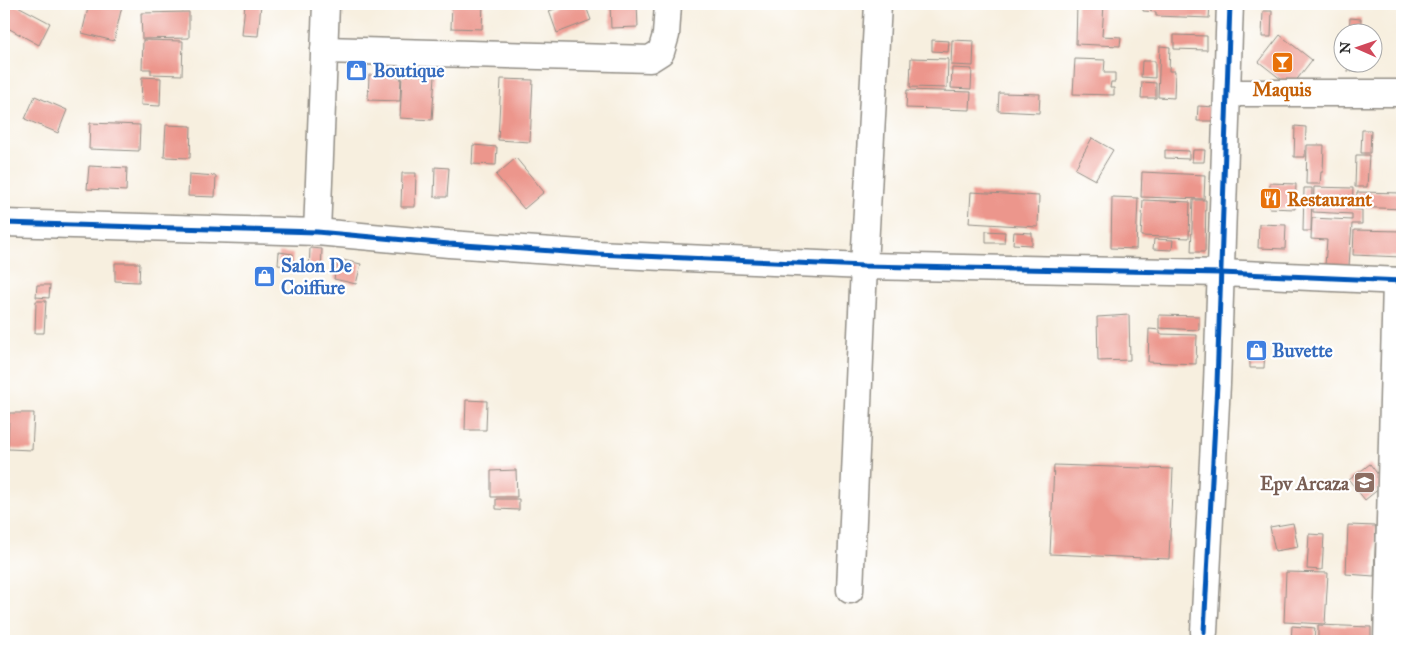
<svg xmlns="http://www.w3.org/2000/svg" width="1406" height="645" viewBox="0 0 1406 645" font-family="'IM FELL Great Primer',serif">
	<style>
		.building { fill: #ec968c }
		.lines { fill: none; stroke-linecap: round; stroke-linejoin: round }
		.minor-casing { stroke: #918d85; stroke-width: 29 }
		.minor { stroke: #fff; stroke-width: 26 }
		.cycleway-casing { stroke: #fff; stroke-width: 8 }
		.cycleway { stroke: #0057b8; stroke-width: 5 }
		.labels { text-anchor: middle; stroke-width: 4.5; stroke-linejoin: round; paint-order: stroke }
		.shop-label { font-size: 19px; font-weight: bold; fill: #366cbe; stroke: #fff; text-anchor: start }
		.food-label { font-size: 19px; font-weight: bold; fill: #c56008; stroke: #fff }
		.education-label { font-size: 19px; font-weight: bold; fill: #785e54; stroke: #fff; text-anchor: end }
	</style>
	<rect width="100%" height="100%" fill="#fff"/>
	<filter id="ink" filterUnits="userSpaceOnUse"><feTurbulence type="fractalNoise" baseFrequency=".02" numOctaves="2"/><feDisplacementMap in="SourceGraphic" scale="10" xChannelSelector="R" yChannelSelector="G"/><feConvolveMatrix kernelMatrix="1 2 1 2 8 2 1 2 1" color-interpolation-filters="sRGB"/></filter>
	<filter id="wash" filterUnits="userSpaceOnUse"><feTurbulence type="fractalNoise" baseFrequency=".0096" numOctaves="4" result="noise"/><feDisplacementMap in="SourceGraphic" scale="20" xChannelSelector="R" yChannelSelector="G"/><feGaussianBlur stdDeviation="1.12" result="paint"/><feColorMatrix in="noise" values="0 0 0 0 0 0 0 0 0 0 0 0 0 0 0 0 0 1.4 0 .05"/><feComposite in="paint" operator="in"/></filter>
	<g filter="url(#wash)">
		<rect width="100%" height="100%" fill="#f7efdf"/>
		<g id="blocks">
			<!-- building -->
			<g class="building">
				<polygon points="4,4 14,4 50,23 39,45 4,26"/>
				<polygon points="89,4 122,6 114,41 82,33"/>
				<polygon points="245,4 261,4 258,36 242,35"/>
				<polygon points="452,4 483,4 482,29 451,28"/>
				<polygon points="569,4 585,4 591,20 557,33 549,11"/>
				<polygon points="610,4 637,4 638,27 611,28"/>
				<polygon points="1077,4 1104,4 1102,36 1121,37 1120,46 1076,44"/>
				<polygon points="1143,4 1210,4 1209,18 1156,16 1156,12 1143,11"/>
				<polygon points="1263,11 1272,11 1271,37 1262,37"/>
				<polygon points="189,12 189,38 142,39 141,13"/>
				<polygon points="1350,18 1361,19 1360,32 1349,32"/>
				<polygon points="1174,35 1207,36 1207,50 1174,49"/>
				<polygon points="1280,35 1312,60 1291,87 1259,62"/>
				<polygon points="143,40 183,41 182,75 151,74 151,69 142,69"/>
				<polygon points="932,40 949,41 948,52 932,51"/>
				<polygon points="952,40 974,41 973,66 951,65"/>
				<polygon points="1160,46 1170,47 1169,71 1175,71 1174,98 1158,97"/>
				<polygon points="911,58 948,59 947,88 910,87"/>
				<polygon points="1075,59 1105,60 1104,73 1115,73 1115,82 1111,82 1110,88 1114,88 1114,95 1073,94"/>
				<polygon points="1142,61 1155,61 1155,78 1141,77"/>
				<rect x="1348" y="62" width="11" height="9"/>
				<polygon points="356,64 367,65 366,75 356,75"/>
				<polygon points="952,68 972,69 971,89 951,88"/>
				<polygon points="369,75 401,77 400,101 368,100"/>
				<polygon points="402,75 435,76 432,120 400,118"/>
				<polygon points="142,77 161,78 160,106 141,105"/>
				<polygon points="501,79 533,80 530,142 498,140"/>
				<polygon points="1142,82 1156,83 1156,98 1141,98"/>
				<polygon points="907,90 971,92 970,110 906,108"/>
				<polygon points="999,93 1040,94 1039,113 998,111"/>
				<polygon points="35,96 67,110 58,133 25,119"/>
				<polygon points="1198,106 1216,107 1215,121 1197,121"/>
				<polygon points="90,123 140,125 139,151 89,149"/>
				<polygon points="166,125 191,126 190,158 164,157"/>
				<polygon points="1295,126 1306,127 1305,157 1294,157"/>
				<polygon points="1362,130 1371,130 1370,153 1361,153"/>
				<polygon points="1092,138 1113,150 1095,180 1075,169"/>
				<polygon points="473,145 497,147 496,165 472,164"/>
				<polygon points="1307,145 1324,145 1323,172 1321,172 1320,184 1306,184"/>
				<polygon points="1165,150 1189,151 1189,159 1165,158"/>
				<polygon points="1193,150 1205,150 1204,162 1192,162"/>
				<polygon points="1356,155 1369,155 1367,187 1355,187"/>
				<polygon points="516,158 544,192 524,209 496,175"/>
				<polygon points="89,166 127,168 126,191 87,189"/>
				<polygon points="435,167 449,168 447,197 434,197"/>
				<polygon points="1142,172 1205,175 1204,199 1141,197"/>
				<polygon points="402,173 416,173 415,207 401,207"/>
				<polygon points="189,174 216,176 215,197 188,196"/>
				<polygon points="1270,183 1296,184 1295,209 1269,208"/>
				<polygon points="1314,187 1353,188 1352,209 1362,210 1362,224 1352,224 1349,266 1325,265 1327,240 1311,239 1312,218 1352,220 1352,214 1313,212"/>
				<polygon points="1304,188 1312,188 1311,231 1303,231"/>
				<polygon points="971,192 1039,196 1038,227 969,223"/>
				<polygon points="1357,192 1402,193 1402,209 1356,207"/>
				<polygon points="1112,197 1138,198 1136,249 1111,248"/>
				<polygon points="1143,200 1190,202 1189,238 1141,236"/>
				<polygon points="1193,200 1206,200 1205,252 1191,252"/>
				<polygon points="1259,224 1286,225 1285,249 1258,248"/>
				<polygon points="1354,230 1402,231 1402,257 1353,255"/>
				<polygon points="986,231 1005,232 1004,243 986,243"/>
				<polygon points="1014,232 1032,233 1032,245 1013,244"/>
				<polygon points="1154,239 1173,240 1172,250 1153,249"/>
				<polygon points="310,248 322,249 321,274 309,273"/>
				<polygon points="279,252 293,254 292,267 278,265"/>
				<polygon points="338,259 361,264 356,284 334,279"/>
				<polygon points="115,263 140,263 139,282 115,281"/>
				<polygon points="37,285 50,285 49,298 36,297"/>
				<polygon points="36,301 46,301 44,333 35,333"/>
				<polygon points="1129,315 1130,360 1098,361 1097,317"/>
				<polygon points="1159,315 1199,316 1199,330 1159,328"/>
				<polygon points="1149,329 1160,330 1160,334 1197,335 1196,364 1148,362"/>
				<polygon points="1250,347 1265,347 1264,368 1250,368"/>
				<polygon points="466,400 487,401 486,430 465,430"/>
				<polygon points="9,413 34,413 32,450 8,449"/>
				<polygon points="1370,464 1385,484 1365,500 1349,480"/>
				<polygon points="1054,465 1173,469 1169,559 1050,554"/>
				<polygon points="516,470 517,497 491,497 491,471"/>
				<polygon points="496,499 519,499 519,510 496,509"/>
				<polygon points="1293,523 1298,547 1275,551 1270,527"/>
				<polygon points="1348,525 1376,526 1374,576 1346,574"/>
				<polygon points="1309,534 1324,535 1322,570 1307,569"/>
				<polygon points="1286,572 1328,573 1325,624 1284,622"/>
				<polygon points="1318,625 1371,627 1371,641 1318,641"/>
				<polygon points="1292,626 1315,628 1314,641 1291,641"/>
			</g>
		</g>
	</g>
	<g filter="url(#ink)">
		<use href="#blocks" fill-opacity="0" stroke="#918d85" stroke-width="1"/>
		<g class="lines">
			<defs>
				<g id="minor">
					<polyline points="324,50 650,59 661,52 666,35 668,4"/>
					<polyline points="1228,93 1402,93"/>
					<polyline points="4,223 317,232 449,244 596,254 864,266 1221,273 1402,281"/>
					<polyline points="317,232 326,4"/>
					<polyline points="850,590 864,266 878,4"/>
					<polyline points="1204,632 1217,384 1230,4"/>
					<polyline points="1387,641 1396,281"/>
				</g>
			</defs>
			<!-- minor casing -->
			<use href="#minor" class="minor-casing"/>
			<!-- minor -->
			<use href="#minor" class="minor"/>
			<defs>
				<g id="cycleway">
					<polyline points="4,223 317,232 449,244 596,254 864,266 1221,273 1402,281"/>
					<polyline points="1204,632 1217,384 1230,4"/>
				</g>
			</defs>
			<!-- cycleway casing -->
			<use href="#cycleway" class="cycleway-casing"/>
			<!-- cycleway -->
			<use href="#cycleway" class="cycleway"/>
		</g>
	</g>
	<!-- icons -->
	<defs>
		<symbol id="bar-square" viewBox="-11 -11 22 22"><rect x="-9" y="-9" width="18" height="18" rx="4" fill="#e8710a" stroke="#fff"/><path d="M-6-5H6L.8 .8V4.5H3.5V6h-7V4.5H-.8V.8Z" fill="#fff"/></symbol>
		<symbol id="shop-square" viewBox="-11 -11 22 22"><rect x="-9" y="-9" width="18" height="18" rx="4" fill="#3f7fe0" stroke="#fff"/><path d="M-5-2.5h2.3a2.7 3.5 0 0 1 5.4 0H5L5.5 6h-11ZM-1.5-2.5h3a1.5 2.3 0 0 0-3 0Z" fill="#fff"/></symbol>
		<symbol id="restaurant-square" viewBox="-11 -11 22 22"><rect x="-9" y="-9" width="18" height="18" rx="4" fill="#e8710a" stroke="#fff"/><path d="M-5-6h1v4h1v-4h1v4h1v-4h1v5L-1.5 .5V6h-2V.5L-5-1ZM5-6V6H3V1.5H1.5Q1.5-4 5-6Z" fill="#fff"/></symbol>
		<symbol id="school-square" viewBox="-11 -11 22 22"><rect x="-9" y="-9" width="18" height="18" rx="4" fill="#8d6e63" stroke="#fff"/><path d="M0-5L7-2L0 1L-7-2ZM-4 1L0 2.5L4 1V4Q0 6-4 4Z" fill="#fff"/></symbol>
	</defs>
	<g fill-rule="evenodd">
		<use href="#bar-square" x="1270" y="50" width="25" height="25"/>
		<use href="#shop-square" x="344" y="58" width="25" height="25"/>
		<use href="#restaurant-square" x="1258" y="186" width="25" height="25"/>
		<use href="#shop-square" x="252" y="264" width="25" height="25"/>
		<use href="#shop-square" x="1244" y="338" width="25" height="25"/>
		<use href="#school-square" x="1352" y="470" width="25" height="25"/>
	</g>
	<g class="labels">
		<!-- shop labels -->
		<g class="shop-label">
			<text x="373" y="77">Boutique</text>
			<text x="281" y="272">Salon De<tspan x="281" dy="22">Coiffure</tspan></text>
			<text x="1272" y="357">Buvette</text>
		</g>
		<!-- food labels -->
		<g class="food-label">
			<text x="1282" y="96">Maquis</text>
			<text x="1287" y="206" text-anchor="start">Restaurant</text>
		</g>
		<!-- education labels -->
		<g class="education-label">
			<text x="1349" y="490">Epv Arcaza</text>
		</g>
	</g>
	<!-- margin -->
	<rect width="1406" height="645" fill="none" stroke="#fff" stroke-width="20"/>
	<!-- north arrow -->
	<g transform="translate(1358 48) rotate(272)"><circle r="24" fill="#ffffff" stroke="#aaaaaa"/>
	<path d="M0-4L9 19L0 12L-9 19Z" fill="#d1495b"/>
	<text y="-8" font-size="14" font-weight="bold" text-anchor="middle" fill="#2b2b2b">N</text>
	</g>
</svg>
